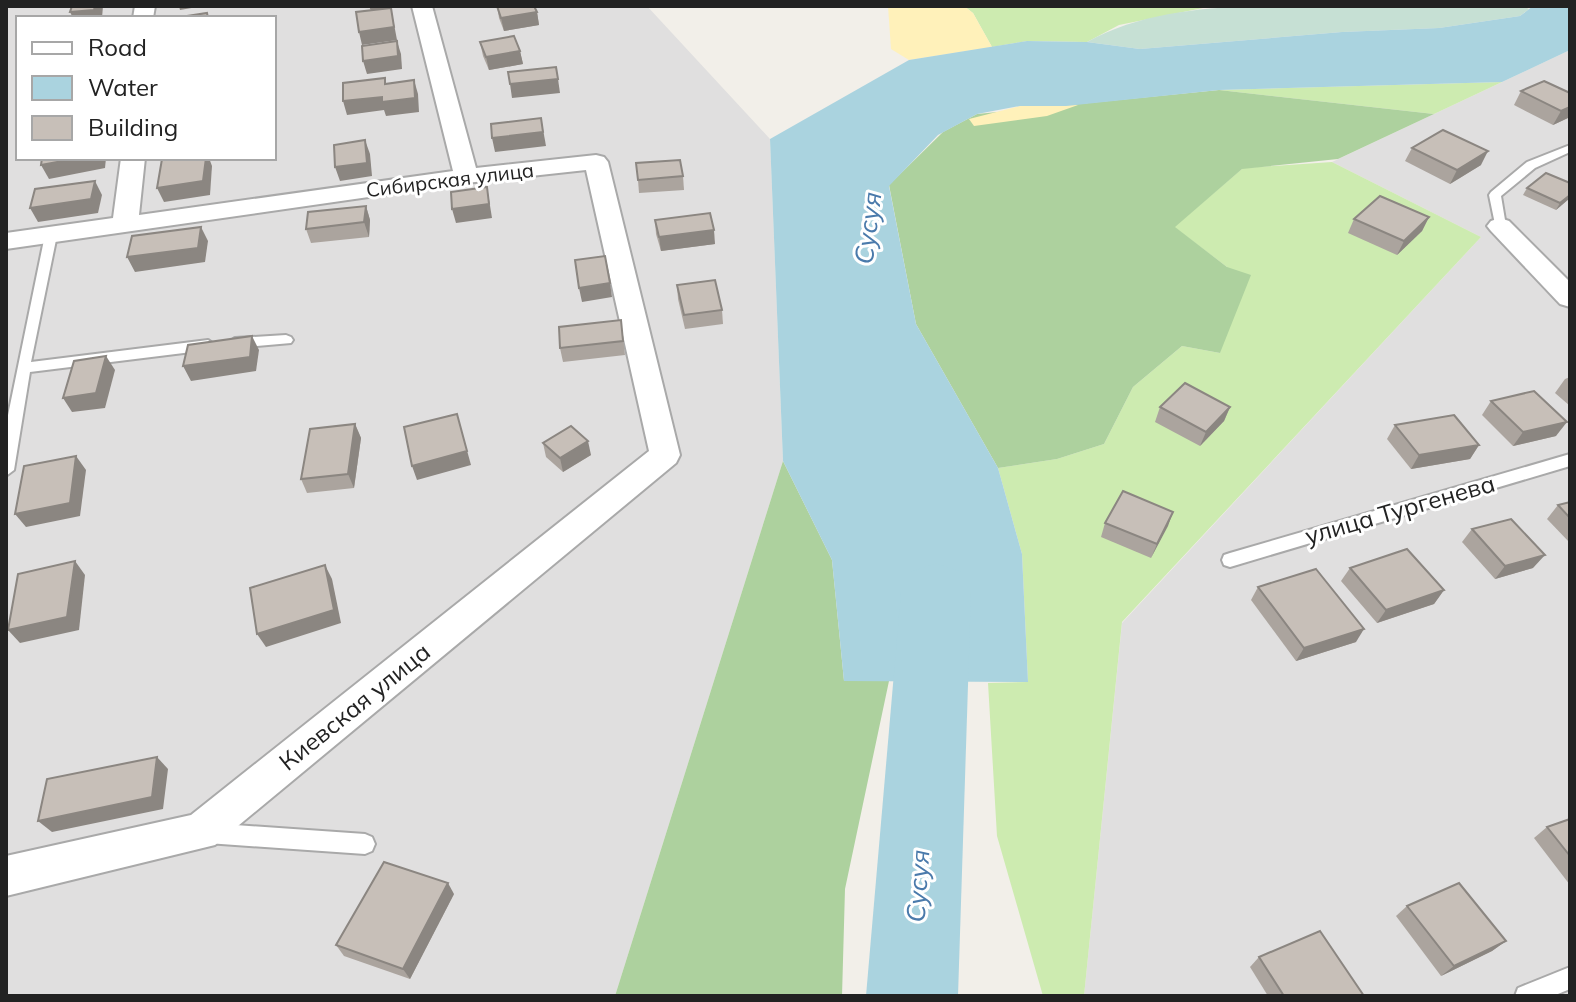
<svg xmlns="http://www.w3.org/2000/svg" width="1576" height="1002" viewBox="0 0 1576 1002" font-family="Mulish,sans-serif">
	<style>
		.residential { fill: #e0dfdf; fill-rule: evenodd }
		.grass { fill: #cdebb0 }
		.forest { fill: #add19e }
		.wetland { fill: #c6e0d4 }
		.sand { fill: #fff1ba }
		.water { fill: #aad3df }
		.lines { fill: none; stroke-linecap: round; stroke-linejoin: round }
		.river { fill: #aad3df; fill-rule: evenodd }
		.service-casing { stroke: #a9a9a9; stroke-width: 4 }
		.minor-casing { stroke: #a9a9a9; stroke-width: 4 }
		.service { fill: #fff; fill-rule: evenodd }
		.minor { fill: #fff; fill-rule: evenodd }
		.wall { fill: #aba49e }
		.shaded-wall { fill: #8b8681 }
		.building { fill: #c7bfb8; stroke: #8b8681; stroke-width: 2 }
		.labels { text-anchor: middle; stroke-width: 6; stroke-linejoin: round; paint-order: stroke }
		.far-street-label { font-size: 20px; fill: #222; stroke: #fff }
		.street-label { font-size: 24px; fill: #222; stroke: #fff }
		.water-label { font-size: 26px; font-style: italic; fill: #4a7aab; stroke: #fff }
	</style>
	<rect width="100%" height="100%" fill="#f2efe9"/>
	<!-- residential -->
	<g class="residential">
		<path d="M6,6h641l123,133 13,322 -168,535h-609zM18,18h256v140h-256z"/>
		<polygon points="1570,50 1570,996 1084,996 1122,623 1481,237 1332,162"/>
	</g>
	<!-- grass -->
	<g class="grass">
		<polygon points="964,6 1186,6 1203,8 1119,25 1087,42 1027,41 992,47 973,13"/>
		<polygon points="1502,82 1434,114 1219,90"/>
		<polygon points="1332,162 1481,237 1122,622 1084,996 1043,996 997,836 988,683 1028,682 1022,554 998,468 1057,459 1104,444 1133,387 1182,346 1220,353 1227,267 1174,227 1243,168"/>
	</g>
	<!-- forest -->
	<g class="forest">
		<polygon points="1219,90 1434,114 1338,159 1242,169 1175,227 1227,267 1251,275 1220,353 1182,346 1133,387 1104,444 1057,459 998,468 916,324 889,185 943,132 977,114"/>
		<polygon points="783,461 832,560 844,681 889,681 845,889 842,996 615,996"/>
	</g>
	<!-- wetland -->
	<path class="wetland" d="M1254,6h269l6,3 -9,7 -81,12 -97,4 -202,17 -53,-7c51,-28 109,-34 167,-36z"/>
	<!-- sand -->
	<g class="sand">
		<polygon points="888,6 964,6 973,13 992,47 909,60 891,49"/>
		<polygon points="1078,105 1047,116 974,126 969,119 1020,106"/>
	</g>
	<!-- water -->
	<polygon class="water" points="1533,6 1570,6 1570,50 1502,82 1219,90 1066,106 1020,106 977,114 938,135 889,186 916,324 998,468 1022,554 1028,682 844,681 832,560 783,461 770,139 909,60 1027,41 1087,42 1140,49 1342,32 1439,28 1520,16"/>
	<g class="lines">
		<!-- river -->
		<polygon class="river" points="936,563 961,572 971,592 958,996 866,996 901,592 911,572"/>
		<defs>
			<g id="service">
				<polygon points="1570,145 1570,152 1535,168 1501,196 1506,226 1504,229 1496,229 1489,195 1491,192 1527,162"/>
				<polygon points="51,231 57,235 31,362 208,340 215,345 208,350 30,372 14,470 6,476 6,425 45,235"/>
				<polygon points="286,335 291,337 293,340 291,343 235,348 228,343 235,338"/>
				<polygon points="1570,454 1570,466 1230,567 1224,565 1222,560 1224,555 1230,553"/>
				<polygon points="207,823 365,834 372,837 375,844 372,851 365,854 207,843 200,840 197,833 200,826"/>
				<polygon points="1570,967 1570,989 1553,996 1515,996 1518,988"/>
			</g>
			<g id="minor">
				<polygon points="135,6 155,6 153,18 133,18"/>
				<polygon points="412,6 432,6 476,168 596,155 604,157 608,162 680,455 676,463 215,845 6,896 6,856 191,815 649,451 586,170 466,183 6,249 6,233 113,218 121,158 145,158 139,215 453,171"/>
				<polygon points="1500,218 1509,221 1570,282 1570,307 1560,304 1491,231 1487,226 1491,221"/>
			</g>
		</defs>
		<!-- service casing -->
		<use href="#service" class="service-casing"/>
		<!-- minor casing -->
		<use href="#minor" class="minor-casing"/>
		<!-- service -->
		<use href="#service" class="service"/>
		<!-- minor -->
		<use href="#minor" class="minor"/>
	</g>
	<!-- wall -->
	<g class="wall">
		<polygon points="497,6 537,12 539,25 504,31 499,18"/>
		<polygon points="480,42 520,51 523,64 489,70 483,56"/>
		<polygon points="1521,91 1570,93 1570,117 1553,125 1514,105"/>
		<polygon points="1412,148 1481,165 1450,184 1405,161"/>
		<polygon points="683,176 684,190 639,193 638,180"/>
		<polygon points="1570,183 1570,198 1556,210 1523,195 1527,188"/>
		<polygon points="366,206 370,220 369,237 311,243 306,229"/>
		<polygon points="1429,217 1422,231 1397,255 1348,233 1354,219"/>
		<polygon points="655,220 715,244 661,251 656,234"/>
		<polygon points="677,285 722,310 723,324 685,329 678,299"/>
		<polygon points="621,320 625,355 563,362 560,348"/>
		<polygon points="1570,377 1570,406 1555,393 1565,379"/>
		<polygon points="1491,401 1556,436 1513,446 1482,415"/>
		<polygon points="1160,407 1230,407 1224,421 1200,446 1155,422"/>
		<polygon points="355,424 361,438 354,488 307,493 301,479"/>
		<polygon points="1395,425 1479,445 1470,459 1411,469 1387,439"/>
		<polygon points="543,443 591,455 563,472 546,457"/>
		<polygon points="1570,502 1570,543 1547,519 1558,505"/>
		<polygon points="1173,512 1151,558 1101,537 1105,523"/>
		<polygon points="1472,529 1533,568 1495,579 1462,542"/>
		<polygon points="1350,568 1444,590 1434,604 1377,623 1341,581"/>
		<polygon points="1258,587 1356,642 1296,661 1251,600"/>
		<polygon points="1570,819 1570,885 1534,838 1547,827"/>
		<polygon points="454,894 410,979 344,956 336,945"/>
		<polygon points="1407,906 1506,941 1492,951 1441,976 1396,916"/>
		<polygon points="1259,957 1364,996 1268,996 1250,967"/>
	</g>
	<!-- shaded-wall -->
	<g class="shaded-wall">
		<polygon points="95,6 103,6 102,18 73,18 70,12"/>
		<polygon points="179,6 203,6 180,10"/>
		<polygon points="369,6 397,6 398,7 391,8 397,40 362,45 359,32 371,11"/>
		<polygon points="537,12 539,25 504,31 501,18"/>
		<polygon points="397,41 401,54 402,69 367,74 363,61"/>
		<polygon points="520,51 523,64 489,70 486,57"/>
		<polygon points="558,79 560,93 512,98 510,84"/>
		<polygon points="414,80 418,94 419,112 386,116 384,110 347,115 343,101"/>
		<polygon points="1570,107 1570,117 1553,125 1561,111"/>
		<polygon points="541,118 546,146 495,152 492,138"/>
		<polygon points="365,140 370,154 372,176 340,181 335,167"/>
		<polygon points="1488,151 1481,165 1450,184 1457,170"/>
		<polygon points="79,158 106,158 105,168 49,179 41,165"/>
		<polygon points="206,158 209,158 212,166 210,195 164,202 157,188"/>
		<polygon points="95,181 102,195 98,213 38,222 30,208"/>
		<polygon points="487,187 492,218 456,223 452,209"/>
		<polygon points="1570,195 1570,198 1556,210 1560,203"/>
		<polygon points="366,206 370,220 369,237 364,222"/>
		<polygon points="1429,217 1422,231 1397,255 1404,241"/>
		<polygon points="201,227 208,241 205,262 135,272 127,257"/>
		<polygon points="714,230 715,244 661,251 659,237"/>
		<polygon points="610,283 612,297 582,302 579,288"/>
		<polygon points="252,336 259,350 256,371 191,381 183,366"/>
		<polygon points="106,356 115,370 105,408 72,412 63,398"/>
		<polygon points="1230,407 1224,421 1200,446 1206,432"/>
		<polygon points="457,414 471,465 417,480 412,466"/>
		<polygon points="1567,422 1556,436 1513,446 1523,432"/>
		<polygon points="355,424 361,438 354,488 348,474"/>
		<polygon points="588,441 591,455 563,472 560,458"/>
		<polygon points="1479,445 1470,459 1411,469 1419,455"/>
		<polygon points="76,456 86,470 80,516 26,527 15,514"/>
		<polygon points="1173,512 1168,526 1151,558 1157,544"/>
		<polygon points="1545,555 1533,568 1495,579 1505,566"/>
		<polygon points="75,561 85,575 79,630 20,643 8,630"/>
		<polygon points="325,565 332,579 341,623 266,647 257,634"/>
		<polygon points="1444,590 1434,604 1377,623 1386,610"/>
		<polygon points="1364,629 1356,642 1296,661 1304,648"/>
		<polygon points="157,757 168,769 163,809 52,832 38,821"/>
		<polygon points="448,883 454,894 410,979 403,969"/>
		<polygon points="1506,941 1492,951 1441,976 1454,966"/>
	</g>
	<!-- building -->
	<g class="building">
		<polygon points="72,6 95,6 94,10 70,12"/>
		<polygon points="497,6 534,6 537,12 501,18"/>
		<polygon points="391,8 394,27 359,32 356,12"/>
		<polygon points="207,13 208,18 174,18"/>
		<polygon points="514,36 520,51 486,57 480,42"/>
		<polygon points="397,41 398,56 363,61 362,46"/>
		<polygon points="556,67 558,79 510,84 508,72"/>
		<polygon points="385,78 385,84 414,80 415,98 382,102 382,97 343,101 343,83"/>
		<polygon points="1544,81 1570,93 1570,107 1561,111 1521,91"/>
		<polygon points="541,118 543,132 492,138 491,124"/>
		<polygon points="1443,130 1488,151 1457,170 1412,148"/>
		<polygon points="365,140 367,163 335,167 334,145"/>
		<polygon points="42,158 79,158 41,165"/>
		<polygon points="165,158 206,158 203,181 157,188 162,159"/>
		<polygon points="680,160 683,176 638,180 636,163"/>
		<polygon points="1546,173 1570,183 1570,195 1560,203 1527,188"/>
		<polygon points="95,181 91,199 30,208 35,189"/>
		<polygon points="487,187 489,204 452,209 451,192"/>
		<polygon points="1380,196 1429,217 1404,241 1354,219"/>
		<polygon points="366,206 364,222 306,229 308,212"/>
		<polygon points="710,213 714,230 659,237 655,220"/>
		<polygon points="201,227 198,248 127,257 132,236"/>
		<polygon points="605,256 610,283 579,288 575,260"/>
		<polygon points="715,280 722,310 684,315 677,285"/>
		<polygon points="621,320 623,341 560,348 559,327"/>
		<polygon points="252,336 250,357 183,366 188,345"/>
		<polygon points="106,356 96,393 63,398 74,361"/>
		<polygon points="1185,383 1230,407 1206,432 1160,407"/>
		<polygon points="1534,391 1567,422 1523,432 1491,401"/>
		<polygon points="457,414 467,451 412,466 404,427"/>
		<polygon points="1454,415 1479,445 1419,455 1395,425"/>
		<polygon points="355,424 348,474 301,479 310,429"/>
		<polygon points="571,426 588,441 560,458 543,443"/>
		<polygon points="76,456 70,503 15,514 24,466"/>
		<polygon points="1123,491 1173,512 1157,544 1105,523"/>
		<polygon points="1570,502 1570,518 1558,505"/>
		<polygon points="1511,519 1545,555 1505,566 1472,529"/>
		<polygon points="1407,549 1444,590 1386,610 1350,568"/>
		<polygon points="75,561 67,617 8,630 18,574"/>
		<polygon points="325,565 334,610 257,634 250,588"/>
		<polygon points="1316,569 1364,629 1304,648 1258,587"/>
		<polygon points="157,757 152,797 38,821 47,779"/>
		<polygon points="1570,819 1570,856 1547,827"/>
		<polygon points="384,862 448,883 403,969 336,945"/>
		<polygon points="1459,883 1506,941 1454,966 1407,906"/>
		<polygon points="1320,931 1364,996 1284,996 1259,957"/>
	</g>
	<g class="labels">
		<!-- far-street labels -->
		<g class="far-street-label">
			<text transform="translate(450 180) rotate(-7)" y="7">Сибирская улица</text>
		</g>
		<!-- street labels -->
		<g class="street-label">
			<text transform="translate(1400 510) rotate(-16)" y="8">улица Тургенева</text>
			<text transform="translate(355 707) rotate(-39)" y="8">Киевская улица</text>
		</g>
		<!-- water labels -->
		<g class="water-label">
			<text transform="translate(868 228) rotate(-83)" y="9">Сусуя</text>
			<text transform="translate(918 886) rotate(-86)" y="9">Сусуя</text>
		</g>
	</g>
	<!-- border -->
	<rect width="1576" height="1002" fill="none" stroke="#222222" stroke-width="16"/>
	<!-- legend -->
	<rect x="16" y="16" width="260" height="144" fill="#ffffff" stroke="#a7a7a7" stroke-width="2"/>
	<rect x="32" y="42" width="40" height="12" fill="#ffffff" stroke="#a7a7a7" stroke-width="2"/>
	<text x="88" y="56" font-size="24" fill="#222222">Road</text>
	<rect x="32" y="76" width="40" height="24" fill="#aad3df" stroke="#a7a7a7" stroke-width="2"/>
	<text x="88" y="96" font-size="24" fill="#222222">Water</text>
	<rect x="32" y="116" width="40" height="24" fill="#c7bfb8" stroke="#a7a7a7" stroke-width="2"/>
	<text x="88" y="136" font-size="24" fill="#222222">Building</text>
</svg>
